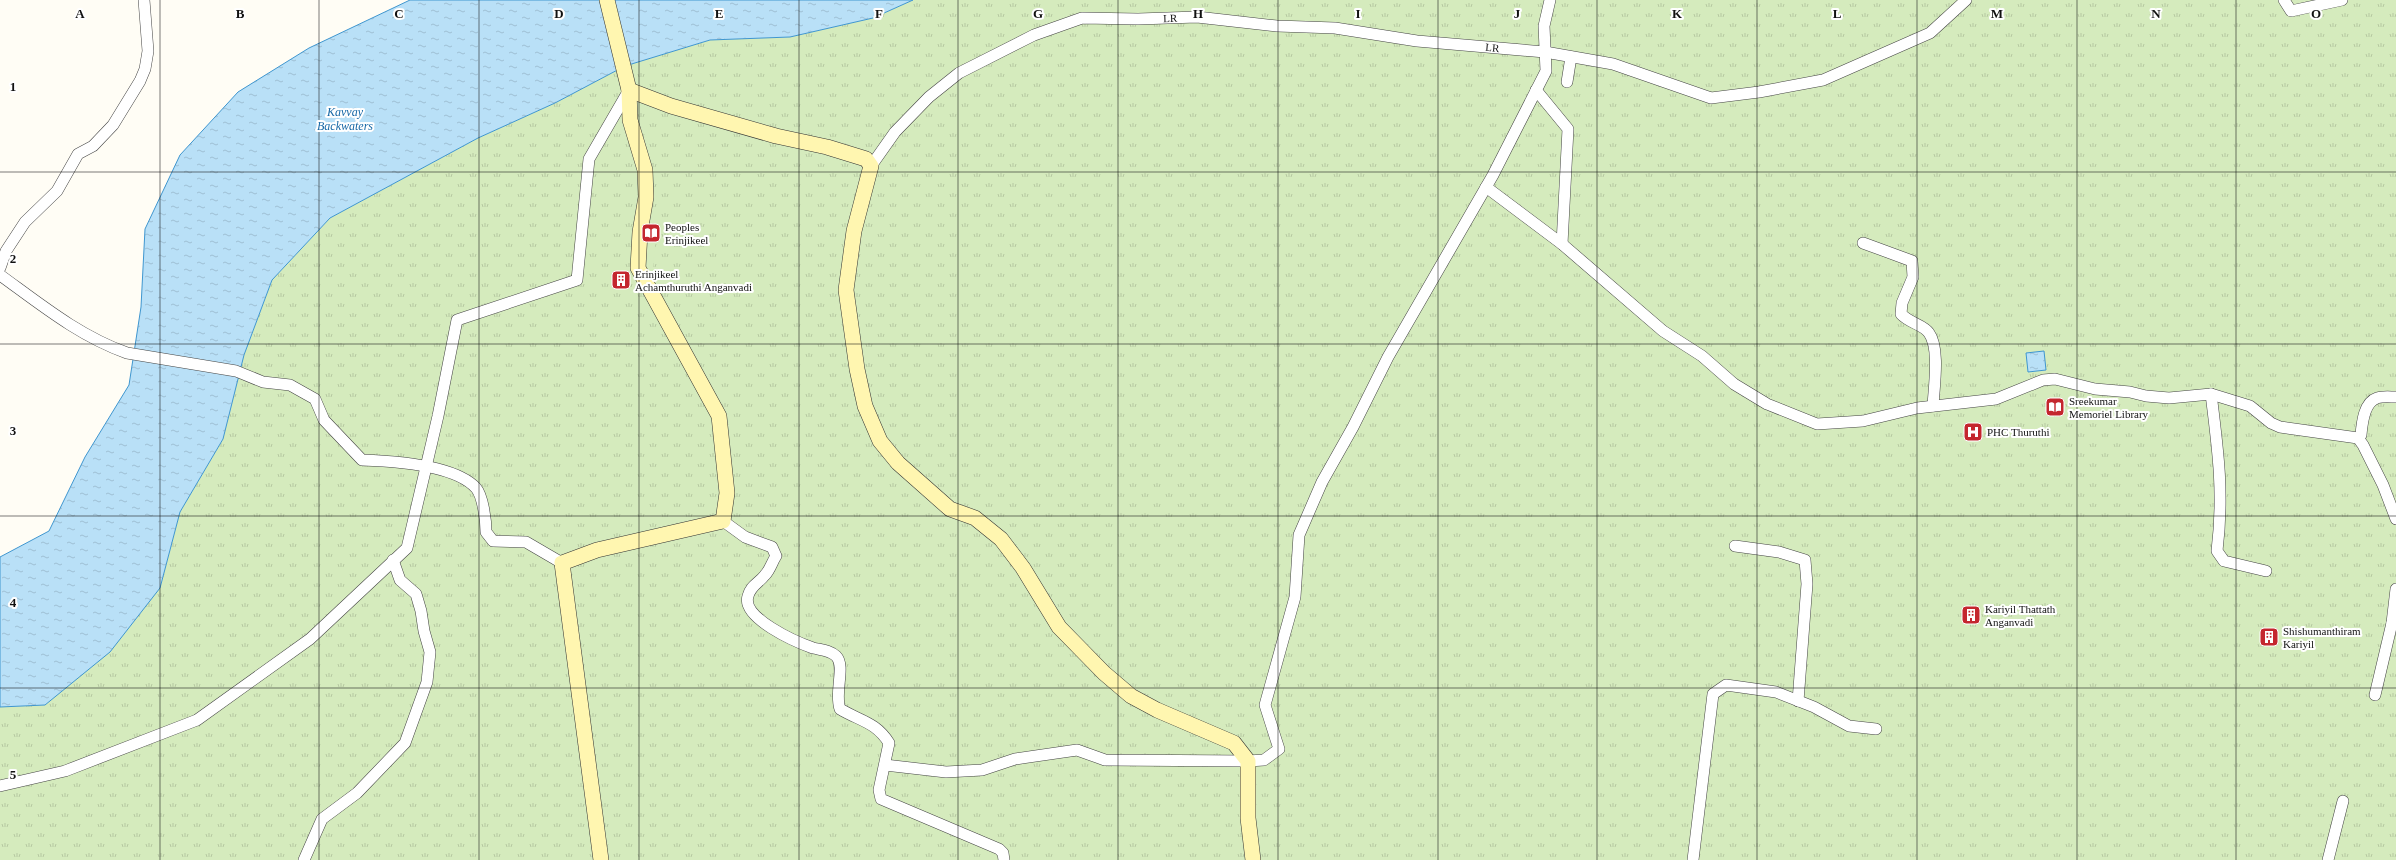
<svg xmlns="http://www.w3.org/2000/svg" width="2396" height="860" viewBox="0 0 2396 860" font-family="Georgia,serif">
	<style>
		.grass { fill: url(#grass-tufts) }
		.park { fill: #d5ebbd }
		.water { fill: url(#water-ripples); stroke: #3f96cf }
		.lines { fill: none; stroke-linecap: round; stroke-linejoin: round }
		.street-casing { stroke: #444; stroke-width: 12 }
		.secondary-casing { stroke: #333; stroke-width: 16 }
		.street { stroke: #fff; stroke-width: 11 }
		.secondary { stroke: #fff6b0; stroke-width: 15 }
		.grid { fill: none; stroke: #111; stroke-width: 1; stroke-opacity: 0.55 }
		.labels { text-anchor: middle; stroke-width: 4; stroke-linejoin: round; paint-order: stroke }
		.street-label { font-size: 11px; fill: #111; stroke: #fff }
		.poi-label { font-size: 11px; fill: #111; stroke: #fff; text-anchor: start }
		.water-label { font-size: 12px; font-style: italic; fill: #1768a6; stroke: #fff }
		.grid-label { font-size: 13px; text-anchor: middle; font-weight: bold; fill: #111; stroke: #fff; stroke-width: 4; stroke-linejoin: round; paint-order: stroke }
	</style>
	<defs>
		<pattern id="grass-tufts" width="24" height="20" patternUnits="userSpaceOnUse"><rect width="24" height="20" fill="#d5ebbd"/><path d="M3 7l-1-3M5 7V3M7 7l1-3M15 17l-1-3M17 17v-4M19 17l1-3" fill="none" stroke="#b6c8a1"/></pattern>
		<pattern id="water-ripples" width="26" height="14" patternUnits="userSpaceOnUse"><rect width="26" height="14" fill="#b9e0f7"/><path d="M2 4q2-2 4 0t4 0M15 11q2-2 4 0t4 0" fill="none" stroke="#9ebfd3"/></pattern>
	</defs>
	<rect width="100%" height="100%" fill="#fffdf5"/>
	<!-- grass -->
	<polygon class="grass" points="913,0 2396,0 2396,860 0,860 0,707 45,705 160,588 180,512 223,439 244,355 272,280 330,218 478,138 555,103 625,66 710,40 790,37 873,18"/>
	<!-- park -->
	<polygon class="park" points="645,237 656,237 653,268 641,267"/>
	<!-- water -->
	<g class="water">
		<polygon points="410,0 913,0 873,18 790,37 710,40 625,66 555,103 478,138 330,218 272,280 244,355 223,439 180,512 160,588 110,652 45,705 0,707 0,557 49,531 85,457 129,385 141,307 145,229 180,155 238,92 309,48"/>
		<polygon points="2044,351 2046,370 2028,372 2026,353"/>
	</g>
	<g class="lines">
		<defs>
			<g id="street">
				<polyline points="2284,0 2291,11 2342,0"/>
				<polyline points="1567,82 1571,57"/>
				<polyline points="1536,90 1568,129 1562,244"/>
				<path id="s1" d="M871,166l24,-34 34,-35 30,-24 75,-38 48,-17 56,1 59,-2 80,9 58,2 82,13 128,11 68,12 98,34 48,-6 64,-12 107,-47 36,-33"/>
				<polyline points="1486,187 1562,244 1663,331 1702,356 1734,384 1767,404 1817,424 1863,421 1917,408 1996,399 2043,380 2055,379 2095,389 2130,392 2146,396 2169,398 2211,394 2250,406 2271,423 2280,427 2358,438 2363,445 2383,485 2396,519"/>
				<path d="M1863,243l49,18 1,16 -11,26 -1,11c8,9 23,11 28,19 11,15 5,54 4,73"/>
				<polyline points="0,268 6,251 25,222 57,191 78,154 93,146 113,125 140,81 145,69 148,51 144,0"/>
				<path d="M0,275c40,29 79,61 127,78l109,18 27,11 27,3 25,14 9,21 38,40c30,1 93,5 114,28 7,8 10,33 10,44l7,9 33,1 36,21"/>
				<path d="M2211,394c7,56 13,100 6,157l7,10 42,10"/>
				<path d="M2358,438l3,-3c1,-12 3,-33 16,-37 5,-2 13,-1 19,-1"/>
				<path d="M723,521l22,16 27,10 4,9c-4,6 -6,14 -11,19 -6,8 -14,10 -17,21 -7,22 48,46 65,52 8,2 17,2 23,8 10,10 -2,36 4,53 20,12 36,13 49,34l-10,47 2,9 118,50 4,4 1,7"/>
				<polyline points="1735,546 1779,552 1805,560 1807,584 1798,701"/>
				<polyline points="2396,589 2392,623 2396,624"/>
				<polyline points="2375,695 2392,623"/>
				<polyline points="885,765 946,772 982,770 1015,759 1077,750 1105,760 1248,761 1264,760 1279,749 1265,705 1295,597 1299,535 1322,482 1353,427 1388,357 1493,175 1546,71 1544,26 1550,0"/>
				<polyline points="0,786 65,771 197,720 310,639 407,548 438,416 457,320 577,280 589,159 629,90"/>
				<polyline points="304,860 322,819 357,793 405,743 427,682 430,652 424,631 421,611 416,594 400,580 393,560"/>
				<polyline points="1693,860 1713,694 1726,685 1776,692 1814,707 1849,726 1876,729"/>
				<polyline points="2328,860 2343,801"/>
			</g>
			<g id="secondary">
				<polyline points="629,90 671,106 776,136 827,147 866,159 871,166 854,231 846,290 857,369 865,406 880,441 898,463 950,509 975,518 1001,539 1023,568 1059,627 1104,673 1131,696 1157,710 1234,743 1248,761 1248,818 1253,860"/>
				<polyline points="601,860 562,563 597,550 723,521 727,493 719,416 638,268 640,232 646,197 645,170 630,120 629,90 607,0"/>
			</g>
		</defs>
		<!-- street casing -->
		<use href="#street" class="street-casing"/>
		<!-- secondary casing -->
		<use href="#secondary" class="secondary-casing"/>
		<!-- street -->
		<use href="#street" class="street"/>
		<!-- secondary -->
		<use href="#secondary" class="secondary"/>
	</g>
	<!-- grid -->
	<path class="grid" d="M160,0v860M319,0v860M479,0v860M639,0v860M799,0v860M958,0v860M1118,0v860M1278,0v860M1438,0v860M1597,0v860M1757,0v860M1917,0v860M2077,0v860M2236,0v860M0,172h2396M0,344h2396M0,516h2396M0,688h2396"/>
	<!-- icons -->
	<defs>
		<symbol id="library-square" viewBox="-11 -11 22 22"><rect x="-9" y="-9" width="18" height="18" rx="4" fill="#c4262e" stroke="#fff"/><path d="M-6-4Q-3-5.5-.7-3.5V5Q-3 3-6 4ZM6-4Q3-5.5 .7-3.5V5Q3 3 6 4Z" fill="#fff"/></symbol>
		<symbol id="building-square" viewBox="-11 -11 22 22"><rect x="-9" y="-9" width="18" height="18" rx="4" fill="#c4262e" stroke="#fff"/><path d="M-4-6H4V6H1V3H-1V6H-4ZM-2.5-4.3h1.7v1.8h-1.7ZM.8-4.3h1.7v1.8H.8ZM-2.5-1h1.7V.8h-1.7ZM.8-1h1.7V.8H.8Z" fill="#fff"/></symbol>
		<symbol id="hospital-square" viewBox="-11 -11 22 22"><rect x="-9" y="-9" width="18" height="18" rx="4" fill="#c4262e" stroke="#fff"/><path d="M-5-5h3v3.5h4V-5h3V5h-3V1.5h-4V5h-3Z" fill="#fff"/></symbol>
	</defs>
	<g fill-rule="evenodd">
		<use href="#library-square" x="640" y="222" width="22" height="22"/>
		<use href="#building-square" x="610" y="269" width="22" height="22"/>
		<use href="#library-square" x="2044" y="396" width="22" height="22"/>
		<use href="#hospital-square" x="1962" y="421" width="22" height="22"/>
		<use href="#building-square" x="1960" y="604" width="22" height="22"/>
		<use href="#building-square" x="2258" y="626" width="22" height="22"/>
	</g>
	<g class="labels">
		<!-- street labels -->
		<g class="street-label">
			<text dy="4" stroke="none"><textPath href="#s1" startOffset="352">LR</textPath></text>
			<text dy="4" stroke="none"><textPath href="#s1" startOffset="676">LR</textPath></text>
		</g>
		<!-- poi labels -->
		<g class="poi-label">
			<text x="665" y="231">Peoples<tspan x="665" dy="13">Erinjikeel</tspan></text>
			<text x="635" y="278">Erinjikeel<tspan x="635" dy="13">Achamthuruthi Anganvadi</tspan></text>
			<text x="2069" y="405">Sreekumar<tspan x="2069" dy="13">Memoriel Library</tspan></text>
			<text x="1987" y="436">PHC Thuruthi</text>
			<text x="1985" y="613">Kariyil Thattath<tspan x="1985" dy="13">Anganvadi</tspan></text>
			<text x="2283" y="635">Shishumanthiram<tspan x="2283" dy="13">Kariyil</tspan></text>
		</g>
		<!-- water labels -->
		<g class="water-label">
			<text x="345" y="116">Kavvay<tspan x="345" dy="14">Backwaters</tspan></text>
		</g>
	</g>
	<g class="grid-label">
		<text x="80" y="18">A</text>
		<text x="240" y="18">B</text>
		<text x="399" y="18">C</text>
		<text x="559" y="18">D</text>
		<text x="719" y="18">E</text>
		<text x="879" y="18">F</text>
		<text x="1038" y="18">G</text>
		<text x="1198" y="18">H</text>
		<text x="1358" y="18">I</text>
		<text x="1517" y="18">J</text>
		<text x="1677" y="18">K</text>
		<text x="1837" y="18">L</text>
		<text x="1997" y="18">M</text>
		<text x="2156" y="18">N</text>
		<text x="2316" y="18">O</text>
		<text x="13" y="91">1</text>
		<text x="13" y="263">2</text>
		<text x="13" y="435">3</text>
		<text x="13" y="607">4</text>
		<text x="13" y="779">5</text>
	</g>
</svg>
